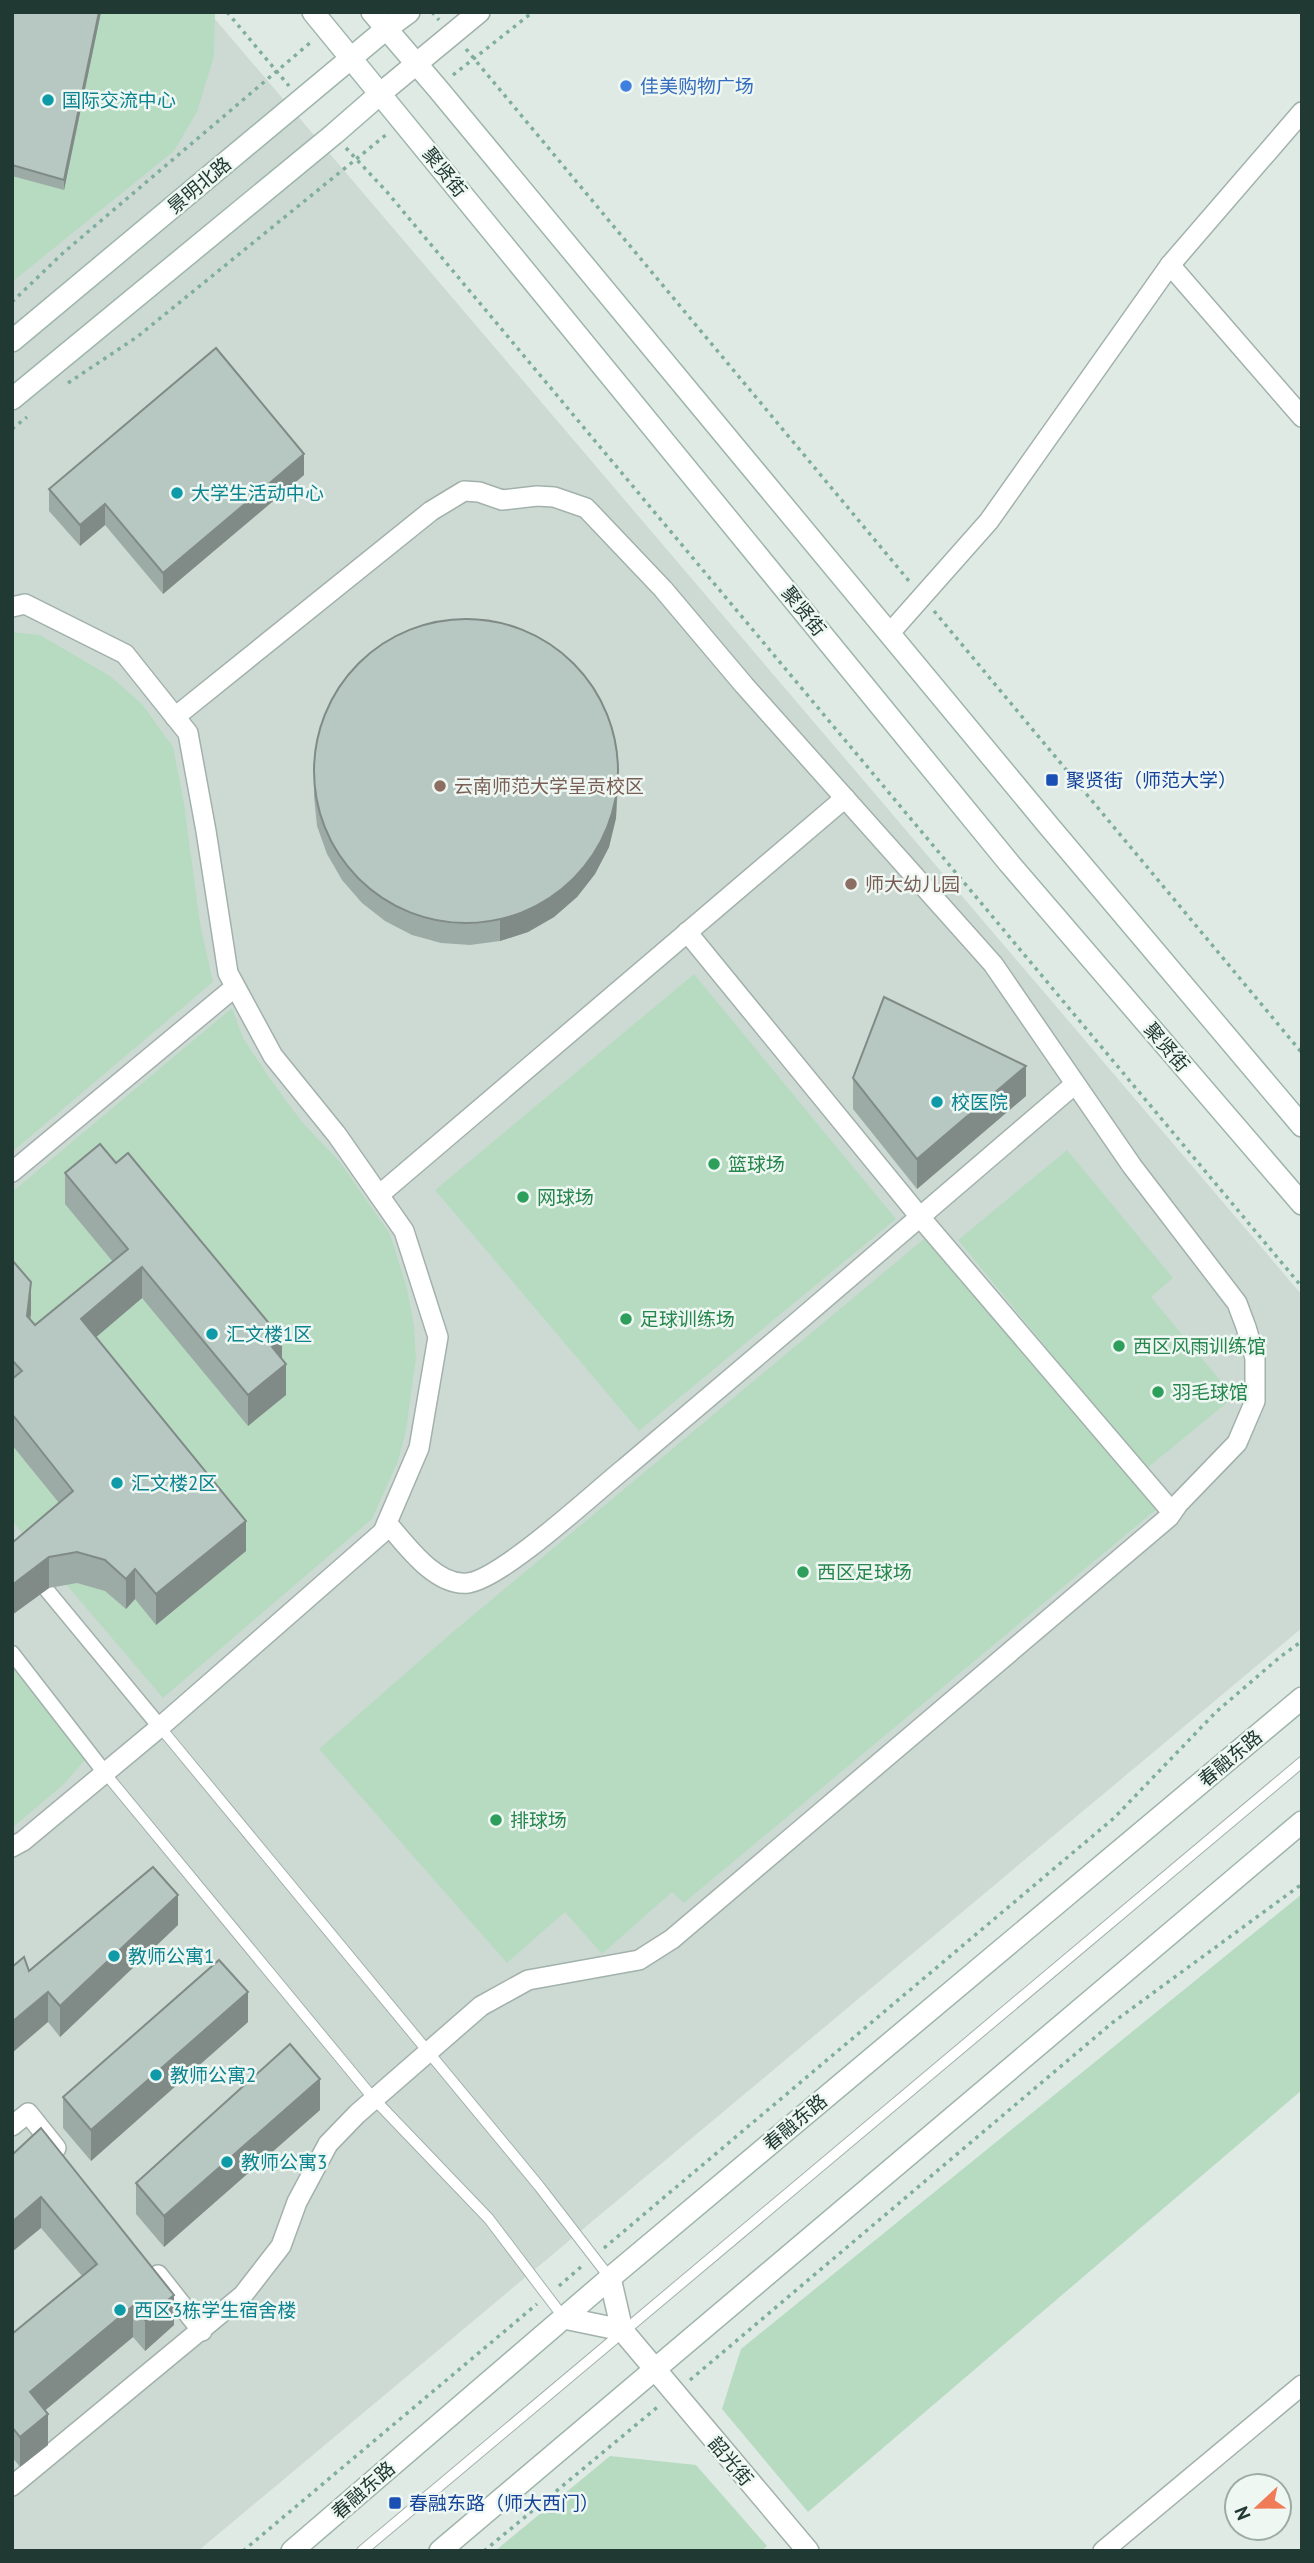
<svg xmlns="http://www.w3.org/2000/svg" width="1314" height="2563" viewBox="0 0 1314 2563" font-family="'PT Sans','Noto Sans SC',sans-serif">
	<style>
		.built { fill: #cddad4 }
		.green { fill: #b7dbc1 }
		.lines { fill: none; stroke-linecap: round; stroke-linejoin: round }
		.service-casing { stroke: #a2b1ac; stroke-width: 12 }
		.pedestrian-casing { stroke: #a2b1ac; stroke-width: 17 }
		.minor-casing { stroke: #a2b1ac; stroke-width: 22 }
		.tertiary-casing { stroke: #a2b1ac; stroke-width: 24 }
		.secondary-casing { stroke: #9eb5ac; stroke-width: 24 }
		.path { stroke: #7fad9e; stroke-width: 3.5; stroke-dasharray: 3.5 5; stroke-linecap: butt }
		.service { stroke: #fff; stroke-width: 10 }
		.pedestrian { stroke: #fff; stroke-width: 14 }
		.minor { stroke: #fff; stroke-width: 19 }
		.tertiary { stroke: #fff; stroke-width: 21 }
		.secondary { stroke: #fff; stroke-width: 21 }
		.wall { fill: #9daba6 }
		.shaded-wall { fill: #808b87 }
		.building { fill: #b7c7c1; stroke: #808b87; stroke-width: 2 }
		.shop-dot { fill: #3f7fe0; stroke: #eff7f3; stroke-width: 2.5 }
		.culture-dot { fill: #0f9aa8; stroke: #eff7f3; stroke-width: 2.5 }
		.transit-dot { fill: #1a4fb4; stroke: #eff7f3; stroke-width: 2.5 }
		.education-dot { fill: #8d6e63; stroke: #eff7f3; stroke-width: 2.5 }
		.leisure-dot { fill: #2e9e5b; stroke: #eff7f3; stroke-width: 2.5 }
		.labels { text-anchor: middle; stroke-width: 5; stroke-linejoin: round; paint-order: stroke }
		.shop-label { font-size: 19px; fill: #366cbe; stroke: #eff7f3; text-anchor: start }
		.culture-label { font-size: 19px; fill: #0d838f; stroke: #eff7f3; text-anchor: start }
		.street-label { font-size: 19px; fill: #203932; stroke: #eff7f3 }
		.transit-label { font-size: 19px; fill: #164399; stroke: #eff7f3; text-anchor: start }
		.education-label { font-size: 19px; fill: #785e54; stroke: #eff7f3; text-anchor: start }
		.leisure-label { font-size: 19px; fill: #27864d; stroke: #eff7f3; text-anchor: start }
	</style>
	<rect width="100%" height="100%" fill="#dfeae5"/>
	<!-- built -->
	<polygon class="built" points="12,12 209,12 1302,1295 1302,1628 198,2551 12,2551"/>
	<!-- green -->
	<g class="green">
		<polygon points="12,12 215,12 214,56 197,112 174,151 12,282"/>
		<polygon points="12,632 40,635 110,676 142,704 173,747 184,803 200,923 213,982 12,1152"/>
		<polygon points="694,974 896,1219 639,1431 435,1190"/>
		<polygon points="232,1008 243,1038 271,1080 302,1122 340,1162 390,1234 407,1288 414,1325 416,1358 406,1431 398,1461 372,1519 163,1698 12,1521 12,1192"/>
		<polygon points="1067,1150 1173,1278 1151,1297 1234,1397 1146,1469 958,1240"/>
		<polygon points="931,1233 1158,1508 684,1903 672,1892 602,1954 565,1912 507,1963 319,1749 448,1636"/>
		<polygon points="12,1653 93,1751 63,1785 12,1828"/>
		<polygon points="1302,1894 1302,2090 808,2512 722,2409 741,2349"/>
		<polygon points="610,2456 696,2465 767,2546 762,2551 495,2551"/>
	</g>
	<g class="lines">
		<defs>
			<g id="service">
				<polyline points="160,1727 539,2186 610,2278"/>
				<polyline points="105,1773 374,2099 489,2219 564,2318"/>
				<polyline points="362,2551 1302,1762"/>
			</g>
			<g id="pedestrian">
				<polyline points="12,1548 160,1727"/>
				<polyline points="12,1653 105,1773"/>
			</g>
			<g id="minor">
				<polyline points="1170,265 1302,417"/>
				<polyline points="12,607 25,604 125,654 188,733 206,831 228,973 273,1056 337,1135 404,1231 438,1337 419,1448 383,1532 160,1727 23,1841 12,1847"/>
				<polyline points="889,634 989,521 1170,265 1302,112"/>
				<polyline points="687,932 920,1217 1172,1512"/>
				<polyline points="12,1172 235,987"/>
				<polyline points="379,1195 845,798"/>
				<path d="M387,1523c19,22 49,64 81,60 35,-5 126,-90 157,-115 151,-127 300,-255 450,-384"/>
				<polyline points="12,2126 28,2113 56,2148"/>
				<polyline points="158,2275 202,2331"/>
				<polyline points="12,2486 243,2295 281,2246 297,2202 328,2144 357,2114 481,2006 528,1980 639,1960 672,1939 1169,1517 1178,1504 1237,1443 1255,1401 1255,1358 1246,1327 1237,1303 1132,1166 993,964 744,685 663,589 586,508 554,497 537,496 502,500 479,492 464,491 431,511 175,717"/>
				<polyline points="1103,2551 1302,2385"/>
			</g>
			<g id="tertiary">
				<polyline points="386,29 409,12"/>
				<polyline points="381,93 479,12"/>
				<polyline points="610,2278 622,2330 808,2551"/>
				<polyline points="564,2318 622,2330"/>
			</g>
			<g id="secondary">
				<polyline points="313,12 1009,863 1302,1204"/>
				<polyline points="372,12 438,89 1048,825 1302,1126"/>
				<polyline points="12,341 386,29"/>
				<polyline points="12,399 334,134 381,93"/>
				<polyline points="292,2551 610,2278 1302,1698"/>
				<polyline points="440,2551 1302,1822"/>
			</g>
		</defs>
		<!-- service casing -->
		<use href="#service" class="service-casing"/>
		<!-- pedestrian casing -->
		<use href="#pedestrian" class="pedestrian-casing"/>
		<!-- minor casing -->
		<use href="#minor" class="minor-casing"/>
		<!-- tertiary casing -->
		<use href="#tertiary" class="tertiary-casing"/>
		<!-- secondary casing -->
		<use href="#secondary" class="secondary-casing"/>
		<!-- path -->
		<g class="path">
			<polyline points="227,12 289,86"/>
			<polyline points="432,12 439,20"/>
			<polyline points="466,49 909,581"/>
			<polyline points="453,75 533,12"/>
			<polyline points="346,148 387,192 1302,1287"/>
			<polyline points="12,302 63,253 311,42"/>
			<polyline points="68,383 137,337 387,134"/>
			<polyline points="12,429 27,417"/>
			<polyline points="934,611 1302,1053"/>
			<polyline points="604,2248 1114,1818 1216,1712 1280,1657 1302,1641"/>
			<polyline points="559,2286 582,2266"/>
			<polyline points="690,2380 1112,2023 1302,1884"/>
			<polyline points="243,2551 537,2304"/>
			<polyline points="484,2551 660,2405"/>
		</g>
		<!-- service -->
		<use href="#service" class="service"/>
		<!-- pedestrian -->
		<use href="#pedestrian" class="pedestrian"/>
		<!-- minor -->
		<use href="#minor" class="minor"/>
		<!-- tertiary -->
		<use href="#tertiary" class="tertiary"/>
		<!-- secondary -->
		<use href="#secondary" class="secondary"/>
	</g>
	<!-- wall -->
	<g class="wall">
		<polygon points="13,12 101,12 64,190 12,176"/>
		<polygon points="304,475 163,594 105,525 80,546 49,511 49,489"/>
		<polygon points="314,775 618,788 616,818 609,847 595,874 577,897 554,917 528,932 500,941 470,945 441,943 412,935 385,921 362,903 342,880 327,854 317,826 314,796"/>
		<polygon points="853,1078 1026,1096 917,1189 853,1109"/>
		<polygon points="65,1173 286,1395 248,1426 142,1298 96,1337 246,1551 156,1625 135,1599 126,1609 105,1591 77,1583 49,1588 12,1615 12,1543 59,1503 12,1445 12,1260 31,1313 30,1319 35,1325 113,1262 65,1204"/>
		<polygon points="178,1925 60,2037 48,2022 29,1971"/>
		<polygon points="248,2022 91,2161 63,2128 63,2097"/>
		<polygon points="320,2110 164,2247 136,2214 136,2183"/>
		<polygon points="12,2155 174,2325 145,2351 133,2337 45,2410 48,2445 20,2467 12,2457 12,2334 82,2276 41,2228"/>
	</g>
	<!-- shaded-wall -->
	<g class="shaded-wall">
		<polygon points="99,12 101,12 64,190 64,180"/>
		<polygon points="304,454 304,475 163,594 163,573"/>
		<polygon points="105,504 105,525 80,546 80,525"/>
		<polygon points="618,767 616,818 609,847 595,874 577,897 554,917 528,932 500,941 500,920"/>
		<polygon points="1026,1066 1026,1096 917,1189 917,1159"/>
		<polygon points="142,1267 142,1298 81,1350 81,1319"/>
		<polygon points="31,1282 31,1313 27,1346 27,1316"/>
		<polygon points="282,1339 282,1367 286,1364 286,1395 248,1426 248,1395 272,1347"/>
		<polygon points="246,1521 246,1551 156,1625 156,1594"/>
		<polygon points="49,1557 49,1588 12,1615 12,1585"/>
		<polygon points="135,1569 135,1599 126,1609 126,1579"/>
		<polygon points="178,1895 178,1925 60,2037 60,2006"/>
		<polygon points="48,1992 48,2022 12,2053 12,2022"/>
		<polygon points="248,1992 248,2022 91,2161 91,2130"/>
		<polygon points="320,2079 320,2110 164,2247 164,2216"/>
		<polygon points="41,2197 41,2228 12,2252 12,2222"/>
		<polygon points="174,2295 174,2325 145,2351 145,2320"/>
		<polygon points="133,2306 133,2337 30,2423 30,2392"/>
		<polygon points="48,2414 48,2445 20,2467 20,2437"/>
	</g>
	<!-- building -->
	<g class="building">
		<polygon points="13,12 99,12 64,180 12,165"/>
		<polygon points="216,348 304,454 163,573 105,504 80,525 49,489"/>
		<circle cx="466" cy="771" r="152"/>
		<polygon points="884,997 1026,1066 917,1159 853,1078"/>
		<polygon points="100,1144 116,1163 128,1153 282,1339 272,1347 286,1364 248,1395 142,1267 81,1319 246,1521 156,1594 135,1569 126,1579 105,1560 77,1552 49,1557 12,1585 12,1543 73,1491 12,1414 12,1379 22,1371 12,1360 12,1260 31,1282 27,1316 35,1325 128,1249 65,1173"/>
		<polygon points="153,1867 178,1895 60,2006 48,1992 12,2022 12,1967 24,1957 29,1971"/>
		<polygon points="219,1960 248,1992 91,2130 63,2097"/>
		<polygon points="290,2044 320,2079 164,2216 136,2183"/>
		<polygon points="41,2128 174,2295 145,2320 133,2306 30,2392 48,2414 20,2437 12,2427 12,2334 97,2264 41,2197 12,2222 12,2155"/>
	</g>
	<!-- markers -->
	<circle class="shop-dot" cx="626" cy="86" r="7"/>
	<g class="culture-dot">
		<circle cx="48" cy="100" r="7"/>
		<circle cx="177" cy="493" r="7"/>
		<circle cx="937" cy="1102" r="7"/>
		<circle cx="212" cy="1334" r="7"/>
		<circle cx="117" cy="1483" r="7"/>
		<circle cx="114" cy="1956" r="7"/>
		<circle cx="156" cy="2075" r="7"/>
		<circle cx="227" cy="2162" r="7"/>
		<circle cx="120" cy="2310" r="7"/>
	</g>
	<g class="transit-dot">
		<rect x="1045" y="773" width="14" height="14" rx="3.5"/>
		<rect x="388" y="2496" width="14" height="14" rx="3.5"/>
	</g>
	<g class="education-dot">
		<circle cx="440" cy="786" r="7"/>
		<circle cx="851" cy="884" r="7"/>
	</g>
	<g class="leisure-dot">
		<circle cx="714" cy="1164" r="7"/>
		<circle cx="523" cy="1197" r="7"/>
		<circle cx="626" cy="1319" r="7"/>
		<circle cx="1119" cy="1346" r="7"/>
		<circle cx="1158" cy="1392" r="7"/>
		<circle cx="803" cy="1572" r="7"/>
		<circle cx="496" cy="1820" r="7"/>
	</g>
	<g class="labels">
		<!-- shop labels -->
		<g class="shop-label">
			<text x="640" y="93">佳美购物广场</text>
		</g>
		<!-- culture labels -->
		<g class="culture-label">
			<text x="62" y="107">国际交流中心</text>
			<text x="191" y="500">大学生活动中心</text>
			<text x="951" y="1109">校医院</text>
			<text x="226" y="1341">汇文楼1区</text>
			<text x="131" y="1490">汇文楼2区</text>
			<text x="128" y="1963">教师公寓1</text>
			<text x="170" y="2082">教师公寓2</text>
			<text x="241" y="2169">教师公寓3</text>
			<text x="134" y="2317">西区3栋学生宿舍楼</text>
		</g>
		<!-- street labels -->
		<g class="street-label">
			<text transform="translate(445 172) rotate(51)" y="7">聚贤街</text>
			<text transform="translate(199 185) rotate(-40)" y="7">景明北路</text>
			<text transform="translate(804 611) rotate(51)" y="7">聚贤街</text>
			<text transform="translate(1167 1047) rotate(49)" y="7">聚贤街</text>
			<text transform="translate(1230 1758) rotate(-40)" y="7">春融东路</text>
			<text transform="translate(795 2122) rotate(-40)" y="7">春融东路</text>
			<text transform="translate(731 2461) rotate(50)" y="7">韶光街</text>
			<text transform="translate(363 2490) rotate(-41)" y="7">春融东路</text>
		</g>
		<!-- transit labels -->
		<g class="transit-label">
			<text x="1066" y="787">聚贤街（师范大学）</text>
			<text x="409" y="2510">春融东路（师大西门）</text>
		</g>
		<!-- education labels -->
		<g class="education-label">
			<text x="454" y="793">云南师范大学呈贡校区</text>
			<text x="865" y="891">师大幼儿园</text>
		</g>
		<!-- leisure labels -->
		<g class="leisure-label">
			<text x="728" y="1171">篮球场</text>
			<text x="537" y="1204">网球场</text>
			<text x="640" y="1326">足球训练场</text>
			<text x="1133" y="1353">西区风雨训练馆</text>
			<text x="1172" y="1399">羽毛球馆</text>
			<text x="817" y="1579">西区足球场</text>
			<text x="510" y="1827">排球场</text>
		</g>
	</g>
	<!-- border -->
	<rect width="1314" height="2563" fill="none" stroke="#203932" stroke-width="28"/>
	<!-- north arrow -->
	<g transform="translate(1258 2507) rotate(248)"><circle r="33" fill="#eff7f3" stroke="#9caba6" stroke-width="2"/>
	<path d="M0-5L12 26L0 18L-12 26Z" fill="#ef7b57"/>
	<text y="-10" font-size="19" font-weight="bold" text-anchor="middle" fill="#203932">N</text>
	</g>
</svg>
